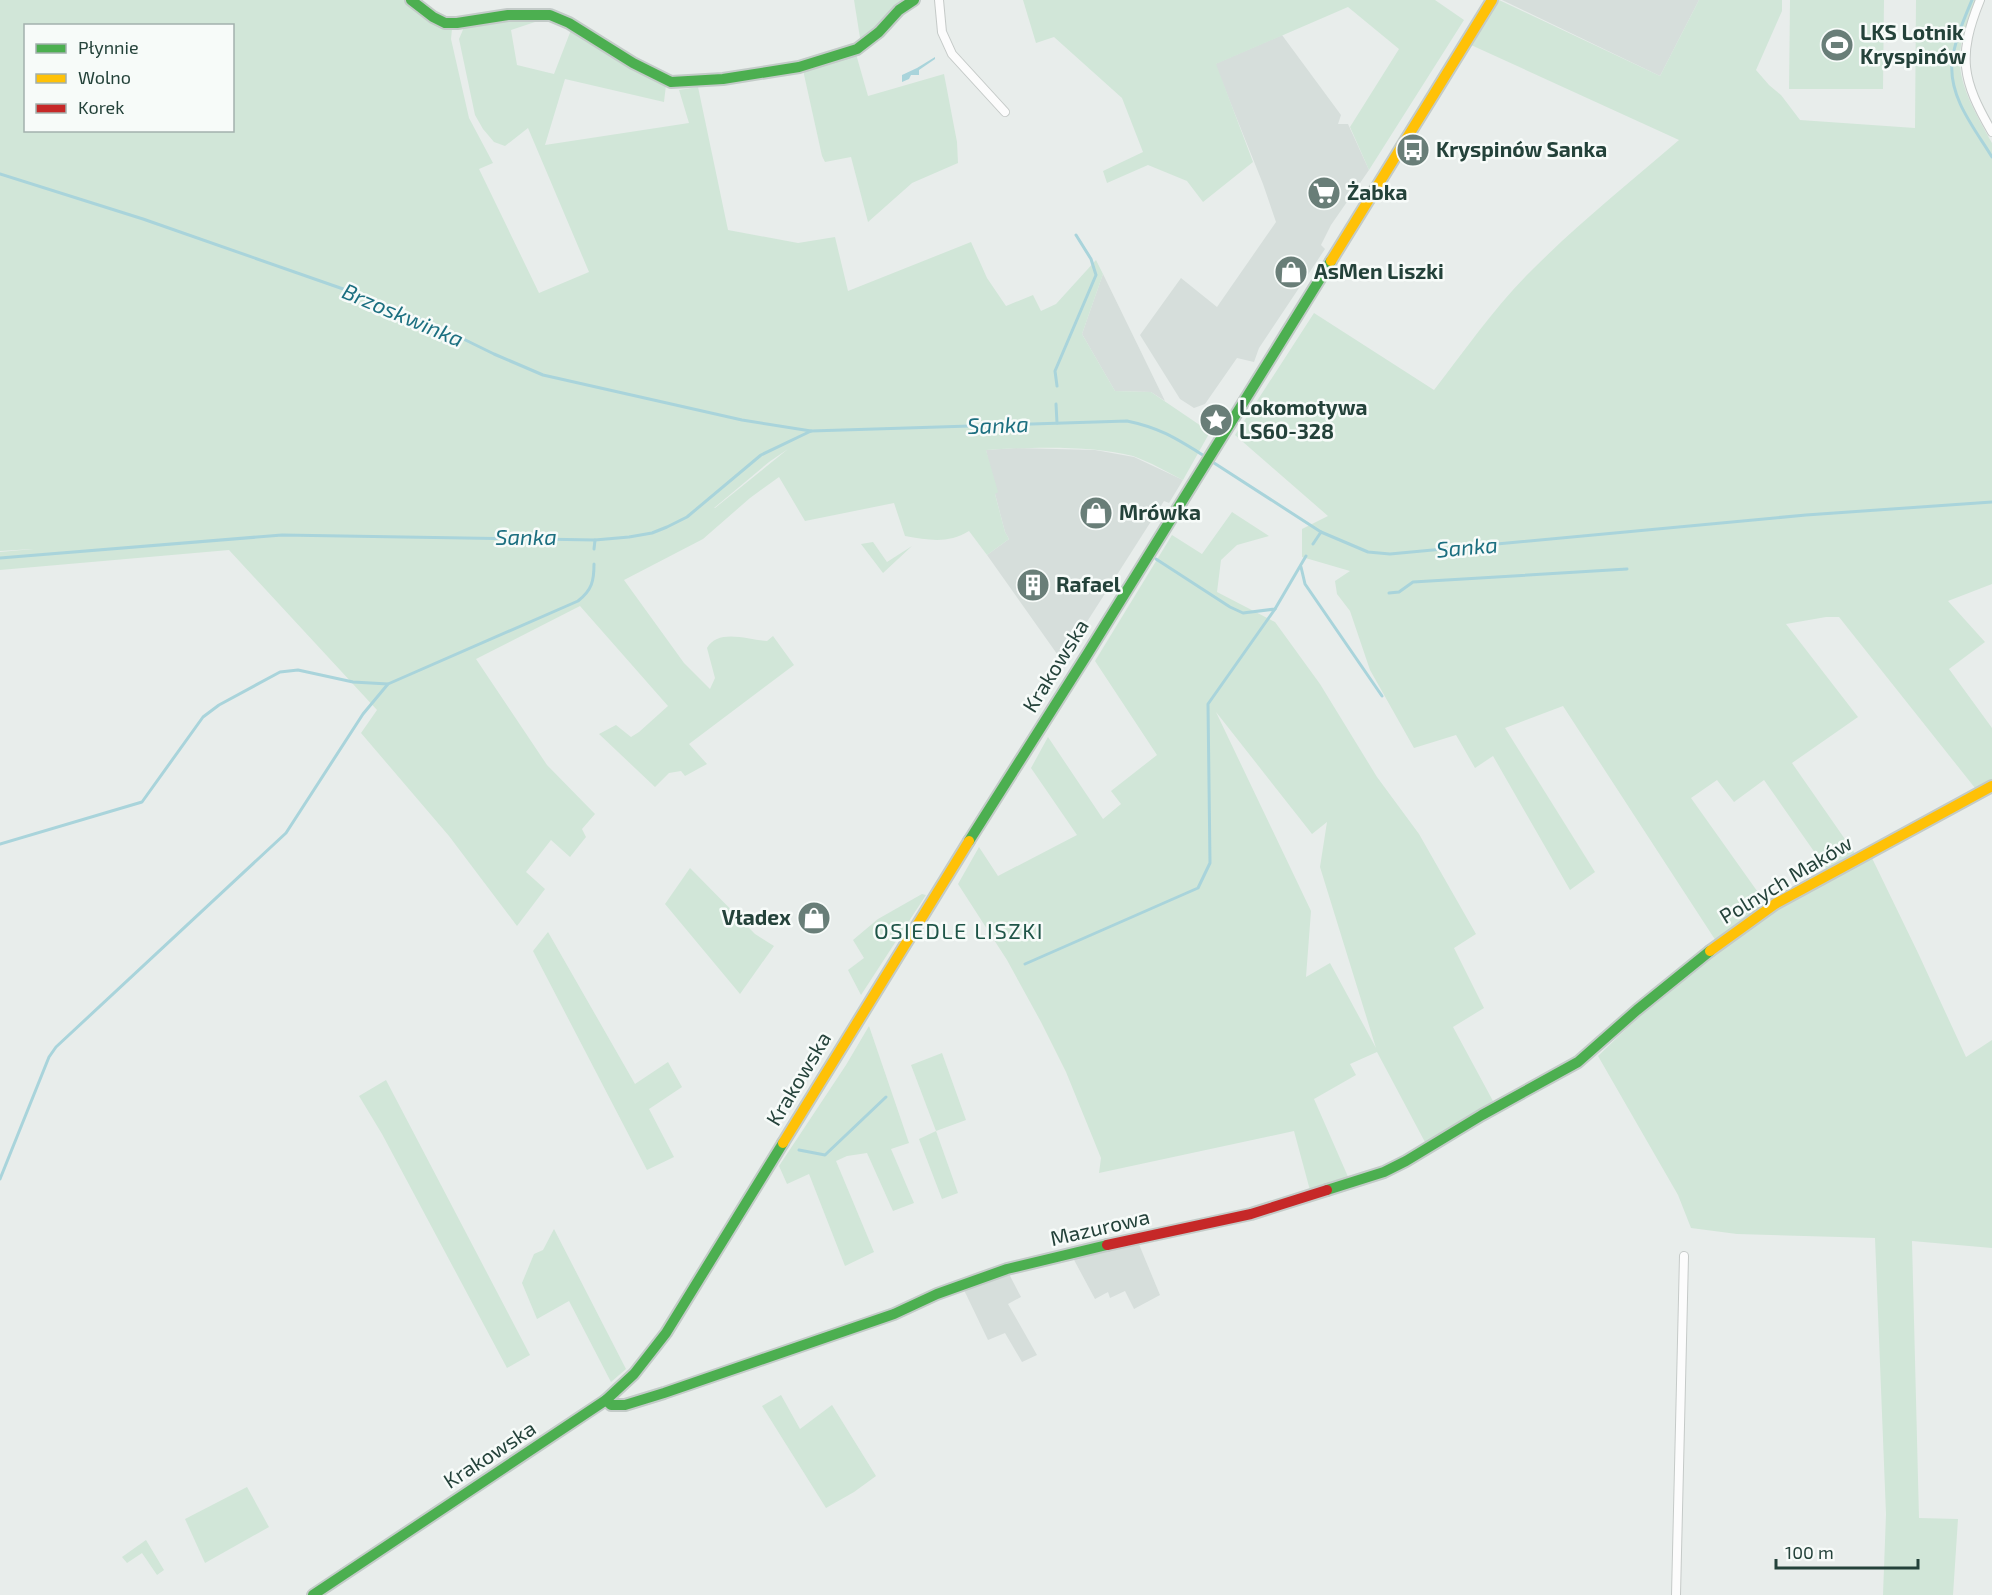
<svg xmlns="http://www.w3.org/2000/svg" width="1992" height="1595" viewBox="0 0 1992 1595" font-family="'Exo 2',sans-serif">
	<style>
		.built { fill: #d6dedb }
		.green { fill: #d1e6d8; fill-rule: evenodd }
		.water { fill: #a9d4db }
		.lines { fill: none; stroke-linecap: round; stroke-linejoin: round }
		.stream { stroke: #a9d4db; stroke-width: 3 }
		.street-casing { stroke: #c5cac8; stroke-width: 10 }
		.fast-casing { stroke: #c3cbc8; stroke-width: 14 }
		.slow-casing { stroke: #c3cbc8; stroke-width: 14 }
		.jam-casing { stroke: #c3cbc8; stroke-width: 14 }
		.street { stroke: #fcfcfc; stroke-width: 8 }
		.fast { stroke: #4caf50; stroke-width: 10 }
		.slow { stroke: #ffc107; stroke-width: 10 }
		.jam { stroke: #c62828; stroke-width: 10 }
		.labels { text-anchor: middle; stroke-width: 5; stroke-linejoin: round; paint-order: stroke }
		.poi-label { font-size: 21px; font-weight: bold; fill: #24423a; stroke: #f7fbf9; text-anchor: start }
		.street-label { font-size: 21px; fill: #24423a; stroke: #f7fbf9 }
		.water-label { font-size: 22px; font-style: italic; fill: #1c6f80; stroke: #f7fbf9 }
		.neighbourhood-label { font-size: 22px; letter-spacing: 1.5px; fill: #1f5548; stroke: #f7fbf9 }
	</style>
	<rect width="100%" height="100%" fill="#e8edeb"/>
	<!-- built -->
	<g class="built">
		<polygon points="1502,0 1699,0 1660,76"/>
		<polygon points="1282,35 1341,115 1338,124 1348,124 1369,170 1331,225 1321,245 1325,249 1259,348 1254,362 1237,358 1205,404 1194,408 1180,399 1140,335 1181,278 1217,307 1276,222 1263,184 1215,64"/>
		<polygon points="1103,274 1165,401 1151,392 1115,391 1082,334"/>
		<polygon points="1016,448 1095,450 1134,457 1183,480 1169,503 1164,501 1062,661 987,555 1009,539 1005,532 995,494 986,450"/>
		<polygon points="1138,1242 1160,1295 1134,1309 1125,1291 1110,1298 1108,1292 1095,1299 1073,1258"/>
		<polygon points="1009,1274 1021,1297 1008,1304 1037,1355 1022,1362 1005,1333 988,1340 963,1288"/>
	</g>
	<!-- green -->
	<g class="green">
		<path d="M0,0h409l13,17 30,12 -1,10 18,79 24,45 -14,6 60,124 50,-21 -61,-144 -23,18 -11,-4 -11,-13 -8,-14 -16,-76 6,-14 69,-8 1,5 -24,8 6,35 37,9 17,-44 95,55 -2,17 -99,-23 -20,66 144,-22 -10,-33 19,-3 30,143 70,13 37,-6 13,54 123,-49 16,36 19,28 27,-11 8,16 15,-7 40,-44 7,14 -21,60 33,57 36,1 59,40 -27,48c-16,-8 -33,-18 -50,-24 -40,-11 -105,-9 -147,-6l12,42 -3,2 10,38 4,7 -22,16 -18,-24c-21,13 -40,9 -64,5l-11,-33 -89,18 -26,-44 -29,21 -47,41 -79,41 60,83 26,26 5,-11 -8,-30c11,-20 42,-8 60,-7l6,-5 21,29 -105,79 18,20 -22,12 -4,-5 -12,2 -14,14 -56,-53 17,-9 15,12 8,-5 29,-26 -88,-100 -104,53 71,106 48,49 -13,15 4,8 -16,20 -19,-17 -25,32 19,17 -28,37 -68,-90 -88,-103 16,-23 -148,-160 -229,20v-18l33,-3 -33,2zM26,26h206v104h-206zM788,449l-73,59h-1l55,-46z"/>
		<polygon points="854,0 907,0 861,44"/>
		<polygon points="1023,0 1435,0 1464,20 1369,170 1350,127 1399,49 1348,7 1216,64 1253,162 1203,202 1187,181 1148,165 1107,183 1103,171 1143,152 1122,98 1054,37 1036,43"/>
		<path d="M1499,0l161,76 39,-76h83v11l-26,59 13,15 12,10 19,25 115,8 1,-128h61c-5,14 -13,30 -16,45 -7,35 15,68 31,98v441l-44,17 37,41 -36,27 43,59v52l-17,8 -136,-171h-13l-40,7 72,93 -66,46 64,92 -29,15 -63,-90 -30,22 -17,-22 -26,18 76,107 -51,36 -153,-235 -58,22 90,144 -25,18 -77,-134 -18,12 -19,-33 -42,13 -44,-78 -20,-59 -13,-17 -2,-13 15,-10 -48,-14v-28l26,-13 -93,-81 79,-122 120,77c32,-41 62,-85 99,-121 46,-46 97,-87 146,-129l-208,-95z"/>
		<polygon points="1790,0 1884,0 1883,89 1789,89"/>
		<polygon points="856,54 868,96 944,74 957,142 958,163 912,183 868,222 851,157 825,162 822,156 803,70"/>
		<path d="M1232,512l37,24 -32,9 -16,15 -4,32 58,30 45,62 57,93 42,57 57,100 -22,14 30,60 -31,19 40,74 -67,43 -49,-92 -27,12 6,11 -42,24 35,80 -38,15 -17,-63 -195,42 2,-15 -35,-86 -25,-50 -34,-62 -49,-76 21,-37 19,29 79,-41 -46,-67 17,-31 55,82 18,-15 -10,-13 46,-36 -62,-94 77,-126 30,19zM1216,712l96,122 15,-12 -7,45 56,181 -46,-85 -24,14 5,-66z"/>
		<polygon points="873,542 887,562 912,546 883,573 861,544"/>
		<path d="M1871,856l48,99 47,102 26,-17v208l-80,-7 7,277 39,1 -5,76h-70l3,-81 -11,-276 -138,-4 -46,-6 -13,-33 -80,-139c54,-53 112,-105 177,-146 31,-19 64,-36 96,-54z"/>
		<polygon points="690,868 755,934 774,946 740,994 665,904"/>
		<polygon points="922,894 926,895 861,995 848,970 864,958 853,940 878,919"/>
		<polygon points="548,932 635,1084 668,1062 682,1087 649,1109 674,1157 647,1170 533,951"/>
		<polygon points="869,1026 909,1143 891,1149 914,1203 893,1211 867,1153 847,1156 836,1161 874,1252 845,1266 809,1174 787,1184 779,1166 846,1065"/>
		<polygon points="942,1053 966,1120 936,1131 958,1193 942,1199 919,1139 936,1131 911,1065"/>
		<polygon points="386,1080 530,1355 507,1368 382,1134 359,1096"/>
		<polygon points="554,1229 626,1369 611,1382 569,1301 537,1319 522,1283 534,1254 543,1250"/>
		<polygon points="781,1395 800,1429 832,1405 876,1476 854,1492 826,1508 762,1406"/>
		<polygon points="247,1487 269,1527 205,1563 185,1519"/>
		<polygon points="146,1540 164,1570 157,1575 142,1553 127,1563 122,1557"/>
	</g>
	<!-- water -->
	<polygon class="water" points="935,57 935,59 919,70 919,75 911,75 909,79 902,82 902,75 917,68"/>
	<g class="lines">
		<!-- stream -->
		<g class="stream">
			<path d="M1972,0c-8,19 -18,42 -20,63 -3,35 23,66 40,94"/>
			<polyline points="0,174 143,219 369,298 445,330 494,354 543,375 742,420 811,431"/>
			<polyline points="1057,386 1055,371 1096,275 1091,259 1076,235"/>
			<polyline points="1056,404 1057,423"/>
			<polyline points="1211,461 1321,532 1368,552 1390,554 1806,515 1992,502"/>
			<polyline points="1313,544 1321,532"/>
			<polyline points="594,549 595,540"/>
			<path d="M0,558l282,-23 313,5 34,-3 23,-4 15,-6 20,-10 74,-62 50,-24 316,-10c34,7 50,18 79,36"/>
			<polyline points="1156,559 1230,607 1243,613 1275,609 1306,556"/>
			<polyline points="1301,567 1305,584 1382,696"/>
			<polyline points="1389,593 1399,592 1413,582 1627,569"/>
			<polyline points="0,844 142,802 203,717 219,705 280,672 298,670 353,682 388,684"/>
			<polyline points="1025,964 1198,888 1210,863 1208,704 1275,609"/>
			<polyline points="799,1150 825,1155 886,1097"/>
			<path d="M0,1179l49,-122 7,-10 230,-214 77,-119 25,-30 190,-83c14,-11 16,-20 16,-37"/>
		</g>
		<defs>
			<g id="street">
				<polyline points="939,0 942,32 952,54 1005,112"/>
				<path d="M1980,0c-23,57 -18,80 12,132"/>
				<polyline points="1676,1595 1684,1256"/>
			</g>
			<g id="fast">
				<polyline points="411,0 433,17 445,23 457,23 508,15 550,15 569,23 633,63 671,82 723,79 799,67 857,49 879,32 899,10 914,0"/>
				<polyline points="969,841 1088,653 1331,261"/>
				<polyline points="1327,1190 1384,1172 1406,1161 1482,1115 1578,1062 1637,1010 1710,951"/>
				<polyline points="606,1400 611,1405 625,1405 664,1393 894,1314 937,1294 1007,1269 1107,1245"/>
				<polyline points="313,1595 606,1400 634,1374 666,1333 783,1143"/>
			</g>
			<g id="slow">
				<polyline points="1331,261 1492,0"/>
				<polyline points="1710,951 1775,904 1992,786"/>
				<polyline points="783,1143 969,841"/>
			</g>
			<polyline id="jam" points="1107,1245 1251,1214 1327,1190"/>
		</defs>
		<!-- street casing -->
		<use href="#street" class="street-casing"/>
		<!-- fast casing -->
		<use href="#fast" class="fast-casing"/>
		<!-- slow casing -->
		<use href="#slow" class="slow-casing"/>
		<!-- jam casing -->
		<use href="#jam" class="jam-casing"/>
		<!-- street -->
		<use href="#street" class="street"/>
		<!-- fast -->
		<use href="#fast" class="fast"/>
		<!-- slow -->
		<use href="#slow" class="slow"/>
		<!-- jam -->
		<use href="#jam" class="jam"/>
	</g>
	<!-- icons -->
	<defs>
		<symbol id="stadium-disc" viewBox="-11 -11 22 22"><circle r="9.5" fill="#697e78" stroke="#f7fbf9"/><path d="M0-5a6.5 5 0 1 0 0 10a6.5 5 0 1 0 0-10ZM-3.5-1.8h7v3.6h-7Z" fill="#fff"/></symbol>
		<symbol id="bus-disc" viewBox="-11 -11 22 22"><circle r="9.5" fill="#697e78" stroke="#f7fbf9"/><path d="M-5-6H5V4H4V6H2V4H-2V6H-4V4H-5ZM-3.5-4V0h7V-4ZM-3.5 1.2v1.5H-2V1.2ZM2 1.2v1.5H3.5V1.2Z" fill="#fff"/></symbol>
		<symbol id="supermarket-disc" viewBox="-11 -11 22 22"><circle r="9.5" fill="#697e78" stroke="#f7fbf9"/><path d="M-6-5.5h2.5l.6 2H6L4.5 2H-2.5L-4.4-4H-6ZM-1.5 3.2a1.3 1.3 0 1 0 .1 0ZM3 3.2a1.3 1.3 0 1 0 .1 0Z" fill="#fff"/></symbol>
		<symbol id="shop-disc" viewBox="-11 -11 22 22"><circle r="9.5" fill="#697e78" stroke="#f7fbf9"/><path d="M-5-2.5h2.3a2.7 3.5 0 0 1 5.4 0H5L5.5 6h-11ZM-1.5-2.5h3a1.5 2.3 0 0 0-3 0Z" fill="#fff"/></symbol>
		<symbol id="sight-disc" viewBox="-11 -11 22 22"><circle r="9.5" fill="#697e78" stroke="#f7fbf9"/><path d="M0-6L1.8-2.2L6-1.7L2.9 1.2L3.7 5.4L0 3.3L-3.7 5.4L-2.9 1.2L-6-1.7L-1.8-2.2Z" fill="#fff"/></symbol>
		<symbol id="building-disc" viewBox="-11 -11 22 22"><circle r="9.5" fill="#697e78" stroke="#f7fbf9"/><path d="M-4-6H4V6H1V3H-1V6H-4ZM-2.5-4.3h1.7v1.8h-1.7ZM.8-4.3h1.7v1.8H.8ZM-2.5-1h1.7V.8h-1.7ZM.8-1h1.7V.8H.8Z" fill="#fff"/></symbol>
	</defs>
	<g fill-rule="evenodd">
		<use href="#stadium-disc" x="1818" y="26" width="38" height="38"/>
		<use href="#bus-disc" x="1394" y="131" width="38" height="38"/>
		<use href="#supermarket-disc" x="1305" y="174" width="38" height="38"/>
		<use href="#shop-disc" x="1272" y="253" width="38" height="38"/>
		<use href="#sight-disc" x="1197" y="401" width="38" height="38"/>
		<use href="#shop-disc" x="1077" y="494" width="38" height="38"/>
		<use href="#building-disc" x="1014" y="566" width="38" height="38"/>
		<use href="#shop-disc" x="795" y="899" width="38" height="38"/>
	</g>
	<g class="labels">
		<!-- poi labels -->
		<g class="poi-label">
			<text x="1860" y="40">LKS Lotnik<tspan x="1860" dy="24">Kryspinów</tspan></text>
			<text x="1436" y="157">Kryspinów Sanka</text>
			<text x="1347" y="200">Żabka</text>
			<text x="1314" y="279">AsMen Liszki</text>
			<text x="1239" y="415">Lokomotywa<tspan x="1239" dy="24">LS60-328</tspan></text>
			<text x="1119" y="520">Mrówka</text>
			<text x="1056" y="592">Rafael</text>
			<text x="791" y="925" text-anchor="end">Vładex</text>
		</g>
		<!-- street labels -->
		<g class="street-label">
			<text transform="translate(1056 666) rotate(-58)" y="7">Krakowska</text>
			<text transform="translate(1786 880) rotate(-31)" y="7">Polnych Maków</text>
			<text transform="translate(799 1079) rotate(-59)" y="7">Krakowska</text>
			<text transform="translate(1100 1228) rotate(-13)" y="7">Mazurowa</text>
			<text transform="translate(490 1455) rotate(-33)" y="7">Krakowska</text>
		</g>
		<!-- water labels -->
		<g class="water-label">
			<text transform="translate(403 315) rotate(23)" y="8">Brzoskwinka</text>
			<text transform="translate(998 425) rotate(-2)" y="8">Sanka</text>
			<text x="526" y="545">Sanka</text>
			<text transform="translate(1467 547) rotate(-5)" y="8">Sanka</text>
		</g>
		<!-- neighbourhood labels -->
		<g class="neighbourhood-label">
			<text x="959" y="939">OSIEDLE LISZKI</text>
		</g>
	</g>
	<!-- legend -->
	<rect x="24" y="24" width="210" height="108" fill="#f7fbf9" stroke="#a3b1ad" stroke-width="1.5"/>
	<rect x="36" y="44" width="30" height="9" fill="#4caf50" stroke="#a3b1ad" stroke-width="1.5"/>
	<text x="78" y="54" font-size="18" fill="#24423a">Płynnie</text>
	<rect x="36" y="74" width="30" height="9" fill="#ffc107" stroke="#a3b1ad" stroke-width="1.5"/>
	<text x="78" y="84" font-size="18" fill="#24423a">Wolno</text>
	<rect x="36" y="104" width="30" height="9" fill="#c62828" stroke="#a3b1ad" stroke-width="1.5"/>
	<text x="78" y="114" font-size="18" fill="#24423a">Korek</text>
	<!-- scale -->
	<path d="M1776 1559v9h142v-9" fill="none" stroke="#24423a" stroke-width="3"/>
	<text x="1785" y="1559" font-size="18" fill="#24423a" stroke="#f7fbf9" stroke-width="4.5" paint-order="stroke">100 m</text>
</svg>
